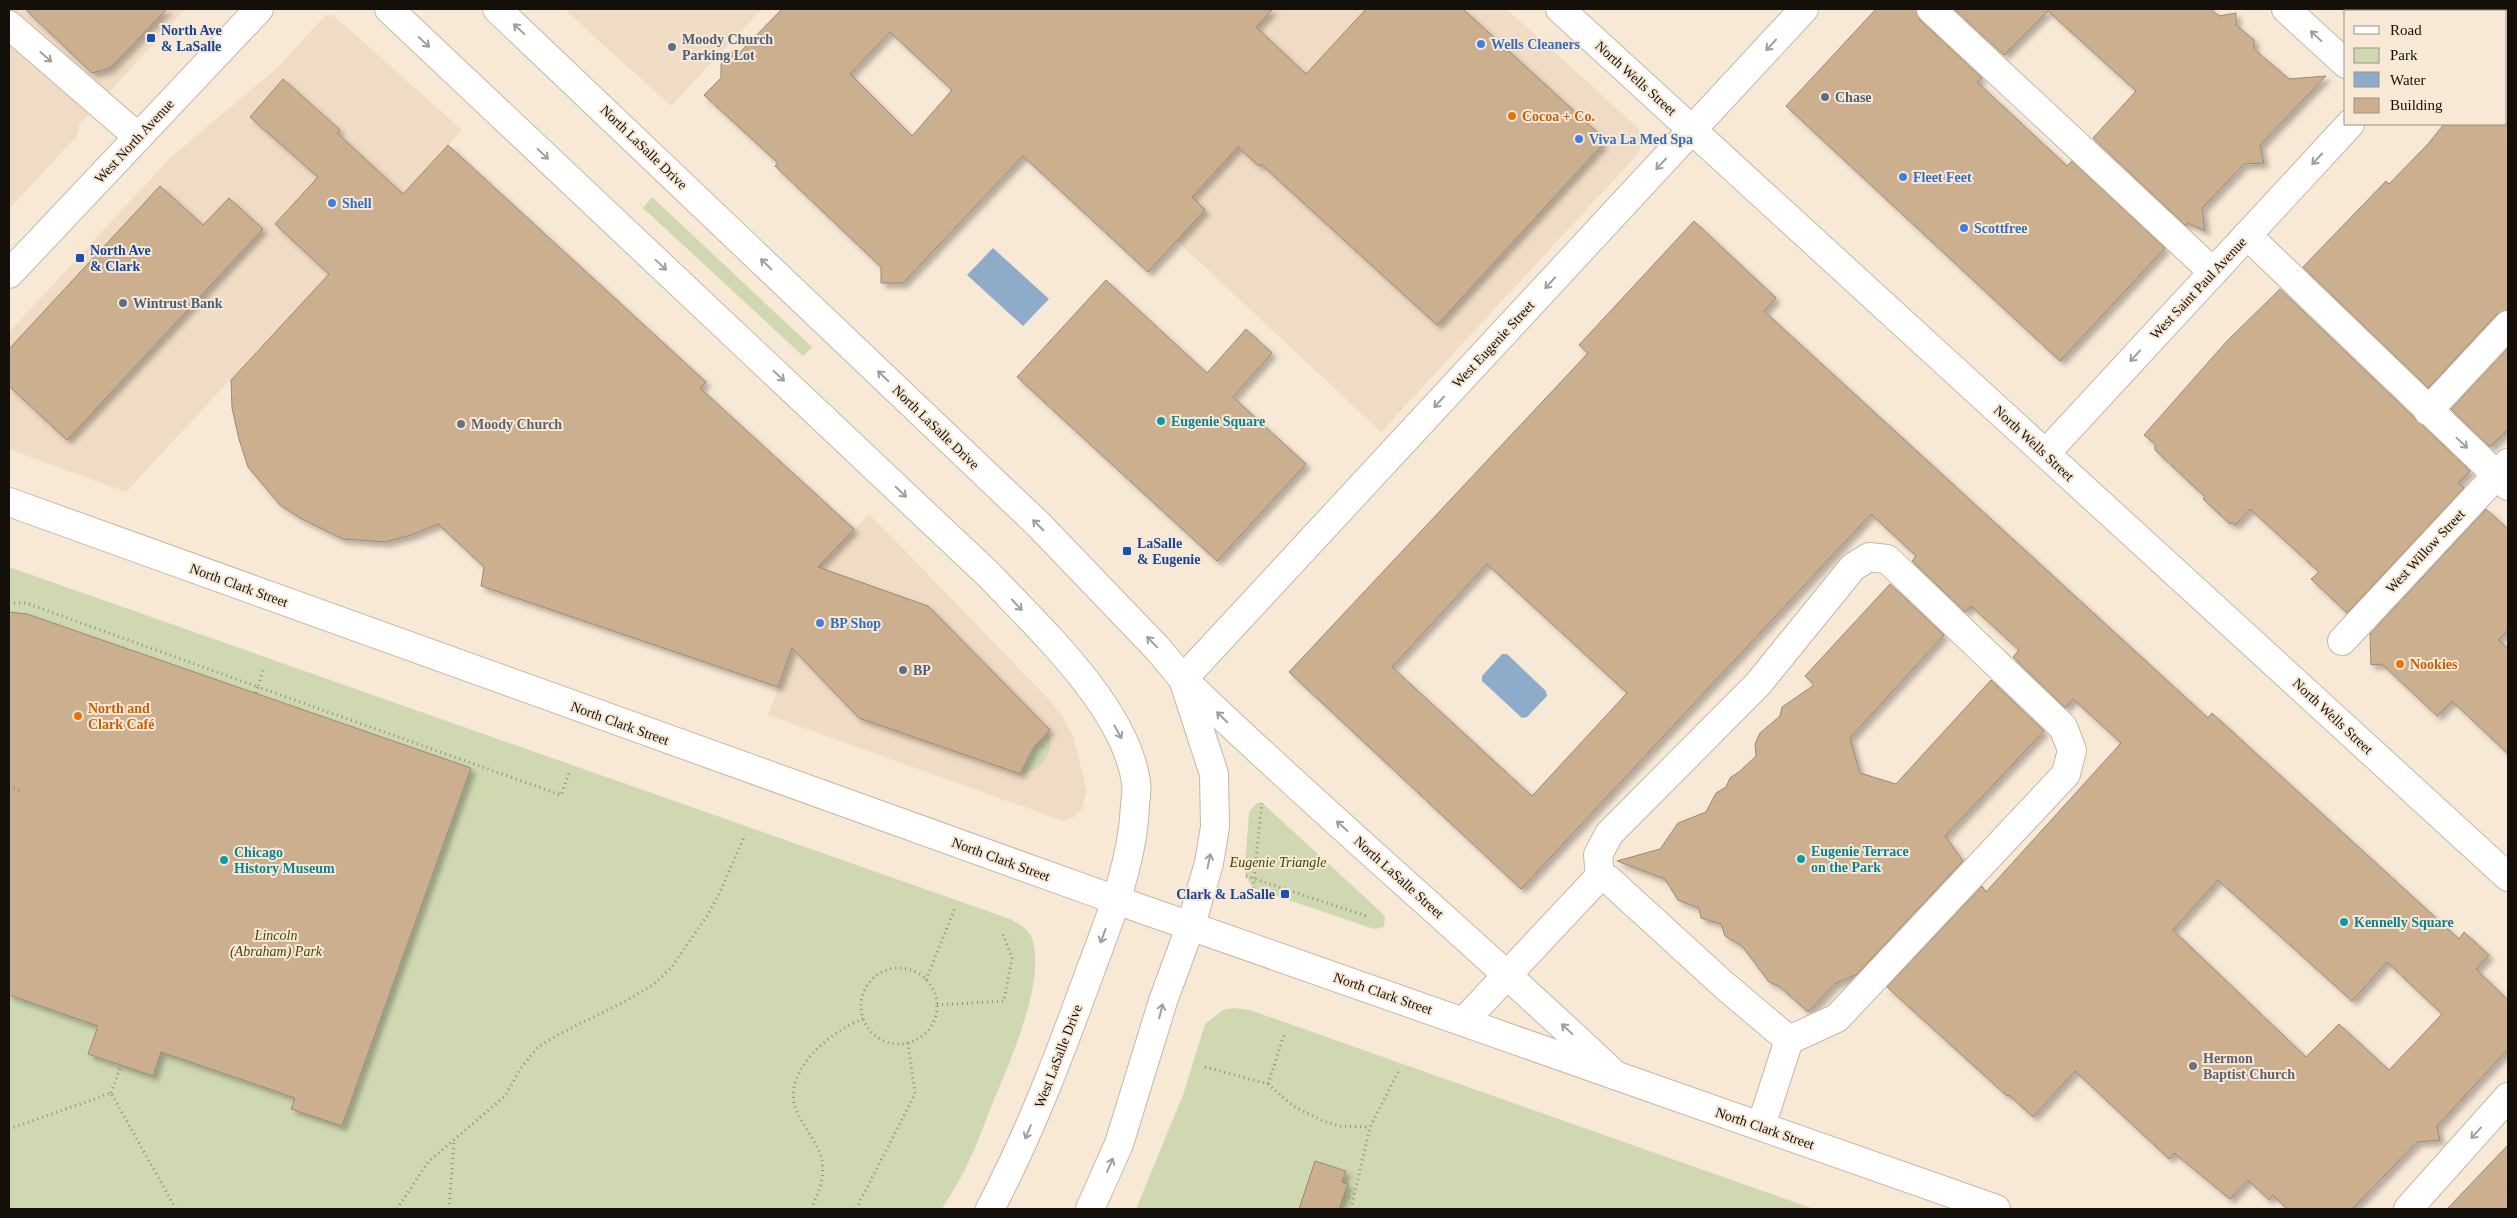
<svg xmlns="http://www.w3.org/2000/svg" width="2517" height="1218" viewBox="0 0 2517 1218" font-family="Georgia,serif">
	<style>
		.built { fill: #f0dcc4 }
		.green { fill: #d0d8b1 }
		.water { fill: #8eacca }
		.building { fill: #cbaf8e; stroke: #988a7a; fill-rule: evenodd; filter: url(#shadow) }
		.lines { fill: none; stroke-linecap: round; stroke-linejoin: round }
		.minor-casing { stroke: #c6b7a6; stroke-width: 30 }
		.major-casing { stroke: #c6b7a6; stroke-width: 30 }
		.path { stroke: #978c7f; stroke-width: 3; stroke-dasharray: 1 4; stroke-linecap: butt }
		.minor { stroke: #fff; stroke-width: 28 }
		.major { stroke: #fff; stroke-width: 28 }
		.oneway { stroke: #a19f9d }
		.transit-dot { fill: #1a4fb4; stroke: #f8e9d7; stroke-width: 2 }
		.shop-dot { fill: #3f7fe0; stroke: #f8e9d7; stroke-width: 2 }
		.service-dot { fill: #5c6f8a; stroke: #f8e9d7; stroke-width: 2 }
		.food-dot { fill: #e8710a; stroke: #f8e9d7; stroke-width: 2 }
		.culture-dot { fill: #0f9aa8; stroke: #f8e9d7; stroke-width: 2 }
		.worship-dot { fill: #6b7280; stroke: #f8e9d7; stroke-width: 2 }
		.labels { text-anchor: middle; stroke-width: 4; stroke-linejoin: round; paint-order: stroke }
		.transit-label { font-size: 14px; font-weight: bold; fill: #164399; stroke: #f8e9d7; text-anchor: start }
		.service-label { font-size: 14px; font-weight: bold; fill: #4e5e75; stroke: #f8e9d7; text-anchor: start }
		.shop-label { font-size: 14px; font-weight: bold; fill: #366cbe; stroke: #f8e9d7; text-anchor: start }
		.street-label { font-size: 14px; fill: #140f09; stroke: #f8e9d7 }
		.food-label { font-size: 14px; font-weight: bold; fill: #c56008; stroke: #f8e9d7; text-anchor: start }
		.culture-label { font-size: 14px; font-weight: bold; fill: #0d838f; stroke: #f8e9d7; text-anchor: start }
		.worship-label { font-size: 14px; font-weight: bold; fill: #5b616d; stroke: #f8e9d7; text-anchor: start }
		.park-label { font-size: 14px; font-style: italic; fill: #414905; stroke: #f8e9d7 }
	</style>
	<defs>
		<filter id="shadow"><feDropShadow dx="4.5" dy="4.5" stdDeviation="2.5" flood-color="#0004"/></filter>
	</defs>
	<rect width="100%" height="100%" fill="#f8e9d7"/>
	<!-- built -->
	<g class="built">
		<polygon points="9,9 185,9 79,125 76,137 9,209"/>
		<polygon points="564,9 762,9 671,106"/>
		<polygon points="865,9 1507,9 1638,128 1642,136 1641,146 1636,156 1381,432 1177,241 1148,272"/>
		<polygon points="333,15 462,130 126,492 9,449 9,332 171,157 276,69 325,16"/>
		<polygon points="869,514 1046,696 1062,716 1073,736 1084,778 1086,792 1082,809 1074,817 1063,821 768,715 813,592 803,583"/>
	</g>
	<!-- green -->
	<g class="green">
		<polygon points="652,197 812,347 803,356 643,208"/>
		<path d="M9,567l1001,352c9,5 19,10 22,20 15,42 -24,127 -41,168 -7,18 -14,38 -23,56 -7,16 -17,31 -26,46h-933z"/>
		<path d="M1048,732c8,16 -5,37 -22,41 -7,1 -17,-5 -23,-7z"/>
		<polygon points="1257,803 1262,803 1270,810 1382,913 1385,917 1384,927 1374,929 1253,888 1246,876 1245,866 1249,812"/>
		<polygon points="1235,1008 1250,1010 1814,1209 1136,1209 1183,1095 1205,1024 1223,1010"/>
	</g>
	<!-- water -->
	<g class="water">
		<polygon points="993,248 1049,299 1023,326 967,275"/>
		<polygon points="1502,654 1507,654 1546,691 1547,696 1527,717 1522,718 1482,681 1482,676"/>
	</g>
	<!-- building -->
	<g class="building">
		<polygon points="25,9 167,9 110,68 92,73"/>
		<path d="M782,9h491l-17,18 50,47 60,-65h97l135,124 4,12 -165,180 -176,-161 -2,2 -21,-19 -46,50 13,13 -57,62 -125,-116 -120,127h-22v-16l-106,-101 3,-3 -74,-68 17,-17v-14l12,-14 8,1zM890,32l62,58 -40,46 -62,-62z"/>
		<polygon points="1876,9 1916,9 1920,20 1982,78 1977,82 2067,166 2072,161 2165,248 2060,361 1786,106"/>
		<polygon points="1954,9 2211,9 2219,16 2236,13 2236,25 2254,40 2254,49 2289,79 2326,76 2260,145 2264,163 2244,164 2202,208 2205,231 2188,223 2186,226 2093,138 2136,91 2048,11 2004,55"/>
		<polygon points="283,79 340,130 337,133 403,194 448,145 706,382 700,388 854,529 818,567 928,606 1050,730 1034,747 1020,774 859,718 792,648 778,687 481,586 484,567 438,524 411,535 385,542 343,539 302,519 280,505 248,467 239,439 232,408 231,380 329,274 275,224 318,177 250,117"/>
		<polygon points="2444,124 2508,124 2508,310 2497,314 2428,388 2303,267 2386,181 2389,184 2428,144"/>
		<polygon points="160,186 203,225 229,198 263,229 67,440 9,386 9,349"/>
		<path d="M1694,221l82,77 -12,13 444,407 4,-5 247,226 5,-7 25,23 -13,14 32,31v49l-71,77 3,14 -23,2 -65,67h-65l-14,-14 -4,5 -21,-20 -18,19 -56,-46 -5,6 -94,-88 -42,46 -24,-22 -2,1 -120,-109 95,-101 4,6 135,-149 -48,-44 -8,9 -52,-51 6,-7 -48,-44 -6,6 -53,-51 4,-5 -45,-42 -350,375 -232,-217 299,-319 -9,-8zM1487,564l140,129 -95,103 -140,-129zM2218,880l134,121 35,-39 55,52 -53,56 -50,-46 -33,33 -133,-127z"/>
		<polygon points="1106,280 1207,373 1246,329 1272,353 1233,397 1306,464 1217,561 1017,377"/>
		<polygon points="2280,289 2470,471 2458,483 2464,488 2347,613 2311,579 2319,572 2250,509 2235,525 2232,522 2230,524 2203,499 2205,497 2155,450 2155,444 2144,435 2227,341"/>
		<polygon points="2508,348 2508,429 2490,447 2451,409"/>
		<polygon points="2486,509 2508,529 2508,630 2498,640 2508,648 2508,754 2452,701 2437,716 2382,664 2371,665 2370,634"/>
		<polygon points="1890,584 1944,635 1850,738 1860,773 1896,784 1991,680 2044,731 1945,836 1963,861 1856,975 1836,983 1808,1012 1779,986 1769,982 1742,946 1725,936 1721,924 1701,918 1699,908 1678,900 1665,879 1617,861 1660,849 1678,823 1706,812 1716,793 1726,787 1730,778 1740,771 1756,756 1755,744 1760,733 1780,716 1782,707 1814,685 1805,676"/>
		<polygon points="9,612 27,614 471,768 342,1126 291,1109 295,1098 161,1052 153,1076 88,1054 98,1026 9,995"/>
		<polygon points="2508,1145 2508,1209 2447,1209"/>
		<polygon points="1315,1161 1346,1171 1342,1182 1348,1184 1339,1209 1299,1209"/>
	</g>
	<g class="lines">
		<defs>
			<g id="minor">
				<polyline points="1560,9 2508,877"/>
				<polyline points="1931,9 2213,272"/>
				<polyline points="2286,9 2346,64"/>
				<polyline points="2454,11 2456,9"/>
				<polyline points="9,25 138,137"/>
				<polyline points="2247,235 2508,486"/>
				<polyline points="9,274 259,9"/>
				<polyline points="2428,411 2508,325"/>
				<polyline points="2046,453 2350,124"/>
				<polyline points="9,502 1116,900"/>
				<polyline points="2342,641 2508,463"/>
				<polyline points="1600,876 1598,855 1609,834 1758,684 1853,567 1869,557 1887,559 2063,727 2072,750 2066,774 1837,1018 1789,1040"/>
				<polyline points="1464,1021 1600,876 1609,880 1725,986 1789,1040 1761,1126"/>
				<path d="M1615,1075c-142,-135 -291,-260 -432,-396l621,-670"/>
				<polyline points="2408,1209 2508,1097"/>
			</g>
			<g id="major">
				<path d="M389,9l600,566c51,54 136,132 147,207 1,7 0,16 -1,23 -2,56 -24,111 -44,164 -30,82 -60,162 -101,240"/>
				<polyline points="497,9 1038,524 1158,649 1183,679 1214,774 1215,827 1209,863 1191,925 1163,1001 1119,1144 1090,1209"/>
				<polyline points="1116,900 1996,1209"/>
			</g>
		</defs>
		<!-- minor casing -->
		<use href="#minor" class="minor-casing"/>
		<!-- major casing -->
		<use href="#major" class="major-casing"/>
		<!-- path -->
		<g class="path">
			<polyline points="9,603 26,603 258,687 264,667"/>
			<polyline points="256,693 258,687 561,795 569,773"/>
			<polyline points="9,787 20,791"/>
			<polyline points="1246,876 1366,916"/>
			<polyline points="1253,888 1262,803"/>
			<circle cx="899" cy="1006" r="38"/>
			<polyline points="926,980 955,908"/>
			<polyline points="937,1005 1004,1001 1012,958 1002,931"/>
			<polyline points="1205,1067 1268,1084 1293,1106 1323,1121 1339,1126 1370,1127"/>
			<polyline points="1268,1084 1284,1035"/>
			<polyline points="111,1093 121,1065"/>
			<polyline points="9,1129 111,1093 176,1209"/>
			<polyline points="1344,1196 1353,1199"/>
			<polyline points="397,1209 428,1162 505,1096 521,1068 538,1047 559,1034 626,1001 654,984 671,968 707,916 719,894 745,835"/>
			<polyline points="449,1209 454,1141"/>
			<path d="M811,1209c7,-14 14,-31 11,-48 -3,-17 -19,-35 -26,-51 -15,-40 37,-80 67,-91"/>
			<polyline points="856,1209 915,1094 908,1043"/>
			<polyline points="1351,1209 1370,1127 1398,1072"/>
		</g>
		<!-- minor -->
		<use href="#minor" class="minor"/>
		<!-- major -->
		<use href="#major" class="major"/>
	</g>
	<!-- one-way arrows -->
	<defs><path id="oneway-shaft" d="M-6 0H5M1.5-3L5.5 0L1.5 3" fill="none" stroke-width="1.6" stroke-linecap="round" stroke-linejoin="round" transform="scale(1.25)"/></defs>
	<g class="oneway">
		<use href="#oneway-shaft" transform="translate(519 29) rotate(-137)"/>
		<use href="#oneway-shaft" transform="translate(2316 36) rotate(-137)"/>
		<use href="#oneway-shaft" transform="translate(424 42) rotate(43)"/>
		<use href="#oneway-shaft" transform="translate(1771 45) rotate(133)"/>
		<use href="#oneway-shaft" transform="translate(46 57) rotate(41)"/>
		<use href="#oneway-shaft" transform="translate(543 154) rotate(43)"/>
		<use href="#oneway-shaft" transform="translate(2317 159) rotate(133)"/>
		<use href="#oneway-shaft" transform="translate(1661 164) rotate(133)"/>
		<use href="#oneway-shaft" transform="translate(766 264) rotate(-136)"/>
		<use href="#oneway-shaft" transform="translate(661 265) rotate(43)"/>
		<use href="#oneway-shaft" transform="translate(1550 283) rotate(133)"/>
		<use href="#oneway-shaft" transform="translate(2135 356) rotate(133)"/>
		<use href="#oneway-shaft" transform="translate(779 376) rotate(43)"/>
		<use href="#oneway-shaft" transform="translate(883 376) rotate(-136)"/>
		<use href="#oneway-shaft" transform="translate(1439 402) rotate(133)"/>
		<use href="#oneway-shaft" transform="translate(2462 443) rotate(43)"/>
		<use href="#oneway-shaft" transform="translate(901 492) rotate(44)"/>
		<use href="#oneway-shaft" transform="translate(1038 525) rotate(-135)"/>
		<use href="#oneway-shaft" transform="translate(1017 605) rotate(47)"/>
		<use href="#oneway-shaft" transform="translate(1152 642) rotate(-134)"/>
		<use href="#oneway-shaft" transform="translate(1222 717) rotate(-136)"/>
		<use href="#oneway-shaft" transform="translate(1118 732) rotate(61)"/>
		<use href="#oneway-shaft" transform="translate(1342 826) rotate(-138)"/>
		<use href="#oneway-shaft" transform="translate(1209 861) rotate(-78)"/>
		<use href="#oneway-shaft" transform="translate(1103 936) rotate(110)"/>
		<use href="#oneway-shaft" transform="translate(1161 1011) rotate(-76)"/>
		<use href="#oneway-shaft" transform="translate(1567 1029) rotate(-137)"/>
		<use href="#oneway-shaft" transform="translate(1028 1132) rotate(113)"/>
		<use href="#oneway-shaft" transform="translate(2476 1133) rotate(132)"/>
		<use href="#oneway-shaft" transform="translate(1110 1165) rotate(-66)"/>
	</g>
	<!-- markers -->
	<g class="transit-dot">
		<rect x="146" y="33" width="10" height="10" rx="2.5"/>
		<rect x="75" y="253" width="10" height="10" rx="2.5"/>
		<rect x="1122" y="546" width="10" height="10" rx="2.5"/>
		<rect x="1280" y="889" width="10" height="10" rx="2.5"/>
	</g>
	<g class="shop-dot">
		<circle cx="1481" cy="44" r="5"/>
		<circle cx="1579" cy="139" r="5"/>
		<circle cx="1903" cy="177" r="5"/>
		<circle cx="332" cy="203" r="5"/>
		<circle cx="1964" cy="228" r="5"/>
		<circle cx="820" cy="623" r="5"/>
	</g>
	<g class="service-dot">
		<circle cx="672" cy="47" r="5"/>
		<circle cx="1825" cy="97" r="5"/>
		<circle cx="123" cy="303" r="5"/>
		<circle cx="903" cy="670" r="5"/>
	</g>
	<g class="food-dot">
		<circle cx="1512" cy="116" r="5"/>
		<circle cx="2400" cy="664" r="5"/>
		<circle cx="78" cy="716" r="5"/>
	</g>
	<g class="culture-dot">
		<circle cx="1161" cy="421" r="5"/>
		<circle cx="1801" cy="859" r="5"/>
		<circle cx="224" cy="860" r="5"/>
		<circle cx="2344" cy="922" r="5"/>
	</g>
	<g class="worship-dot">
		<circle cx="461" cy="424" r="5"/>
		<circle cx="2193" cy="1066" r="5"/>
	</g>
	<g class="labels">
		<!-- transit labels -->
		<g class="transit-label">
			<text x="161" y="35">North Ave<tspan x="161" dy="16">&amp; LaSalle</tspan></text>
			<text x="90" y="255">North Ave<tspan x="90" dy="16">&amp; Clark</tspan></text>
			<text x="1137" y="548">LaSalle<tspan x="1137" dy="16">&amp; Eugenie</tspan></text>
			<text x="1275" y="899" text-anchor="end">Clark &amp; LaSalle</text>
		</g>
		<!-- service labels -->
		<g class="service-label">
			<text x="682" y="44">Moody Church<tspan x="682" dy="16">Parking Lot</tspan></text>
			<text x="1835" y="102">Chase</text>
			<text x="133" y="308">Wintrust Bank</text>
			<text x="913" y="675">BP</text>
		</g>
		<!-- shop labels -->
		<g class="shop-label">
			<text x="1491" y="49">Wells Cleaners</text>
			<text x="1589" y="144">Viva La Med Spa</text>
			<text x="1913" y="182">Fleet Feet</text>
			<text x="342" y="208">Shell</text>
			<text x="1974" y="233">Scottfree</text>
			<text x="830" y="628">BP Shop</text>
		</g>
		<!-- street labels -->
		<g class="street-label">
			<text transform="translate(1636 78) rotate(42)" y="5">North Wells Street</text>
			<text transform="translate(134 141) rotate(-47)" y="5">West North Avenue</text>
			<text transform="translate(644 147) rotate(44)" y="5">North LaSalle Drive</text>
			<text transform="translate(2198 288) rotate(-47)" y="5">West Saint Paul Avenue</text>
			<text transform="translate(1493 344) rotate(-47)" y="5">West Eugenie Street</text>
			<text transform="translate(936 427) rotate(44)" y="5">North LaSalle Drive</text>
			<text transform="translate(2034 443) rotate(43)" y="5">North Wells Street</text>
			<text transform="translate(2425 551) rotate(-47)" y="5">West Willow Street</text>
			<text transform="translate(239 585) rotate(20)" y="5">North Clark Street</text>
			<text transform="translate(2333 716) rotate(43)" y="5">North Wells Street</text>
			<text transform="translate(620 723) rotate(20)" y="5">North Clark Street</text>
			<text transform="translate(1001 859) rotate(20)" y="5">North Clark Street</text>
			<text transform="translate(1399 877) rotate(42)" y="5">North LaSalle Street</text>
			<text transform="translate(1383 993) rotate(19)" y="5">North Clark Street</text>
			<text transform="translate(1058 1056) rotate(-69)" y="5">West LaSalle Drive</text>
			<text transform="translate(1765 1128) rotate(19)" y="5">North Clark Street</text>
		</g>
		<!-- food labels -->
		<g class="food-label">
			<text x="1522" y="121">Cocoa + Co.</text>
			<text x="2410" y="669">Nookies</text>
			<text x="88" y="713">North and<tspan x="88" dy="16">Clark Café</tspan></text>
		</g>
		<!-- culture labels -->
		<g class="culture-label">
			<text x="1171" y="426">Eugenie Square</text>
			<text x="1811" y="856">Eugenie Terrace<tspan x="1811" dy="16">on the Park</tspan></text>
			<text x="234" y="857">Chicago<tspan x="234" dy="16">History Museum</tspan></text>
			<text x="2354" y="927">Kennelly Square</text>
		</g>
		<!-- worship labels -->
		<g class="worship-label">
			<text x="471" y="429">Moody Church</text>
			<text x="2203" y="1063">Hermon<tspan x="2203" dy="16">Baptist Church</tspan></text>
		</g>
		<!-- park labels -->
		<g class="park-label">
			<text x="1278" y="867">Eugenie Triangle</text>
			<text x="276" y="940">Lincoln<tspan x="276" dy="16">(Abraham) Park</tspan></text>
		</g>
	</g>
	<!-- border -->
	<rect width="2517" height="1218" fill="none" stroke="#140f09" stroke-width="20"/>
	<!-- legend -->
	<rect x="2344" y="10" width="162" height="115" fill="#f8e9d7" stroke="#9d9285"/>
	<rect x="2354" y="26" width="25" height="8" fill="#ffffff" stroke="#9d9285"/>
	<text x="2390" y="35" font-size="15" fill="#140f09">Road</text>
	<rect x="2354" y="48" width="25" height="15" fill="#d0d8b1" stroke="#9d9285"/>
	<text x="2390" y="60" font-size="15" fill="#140f09">Park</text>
	<rect x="2354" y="72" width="25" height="15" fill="#8eacca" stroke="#9d9285"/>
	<text x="2390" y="85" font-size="15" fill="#140f09">Water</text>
	<rect x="2354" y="98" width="25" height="15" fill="#cbaf8e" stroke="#9d9285"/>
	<text x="2390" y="110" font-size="15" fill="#140f09">Building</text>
</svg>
